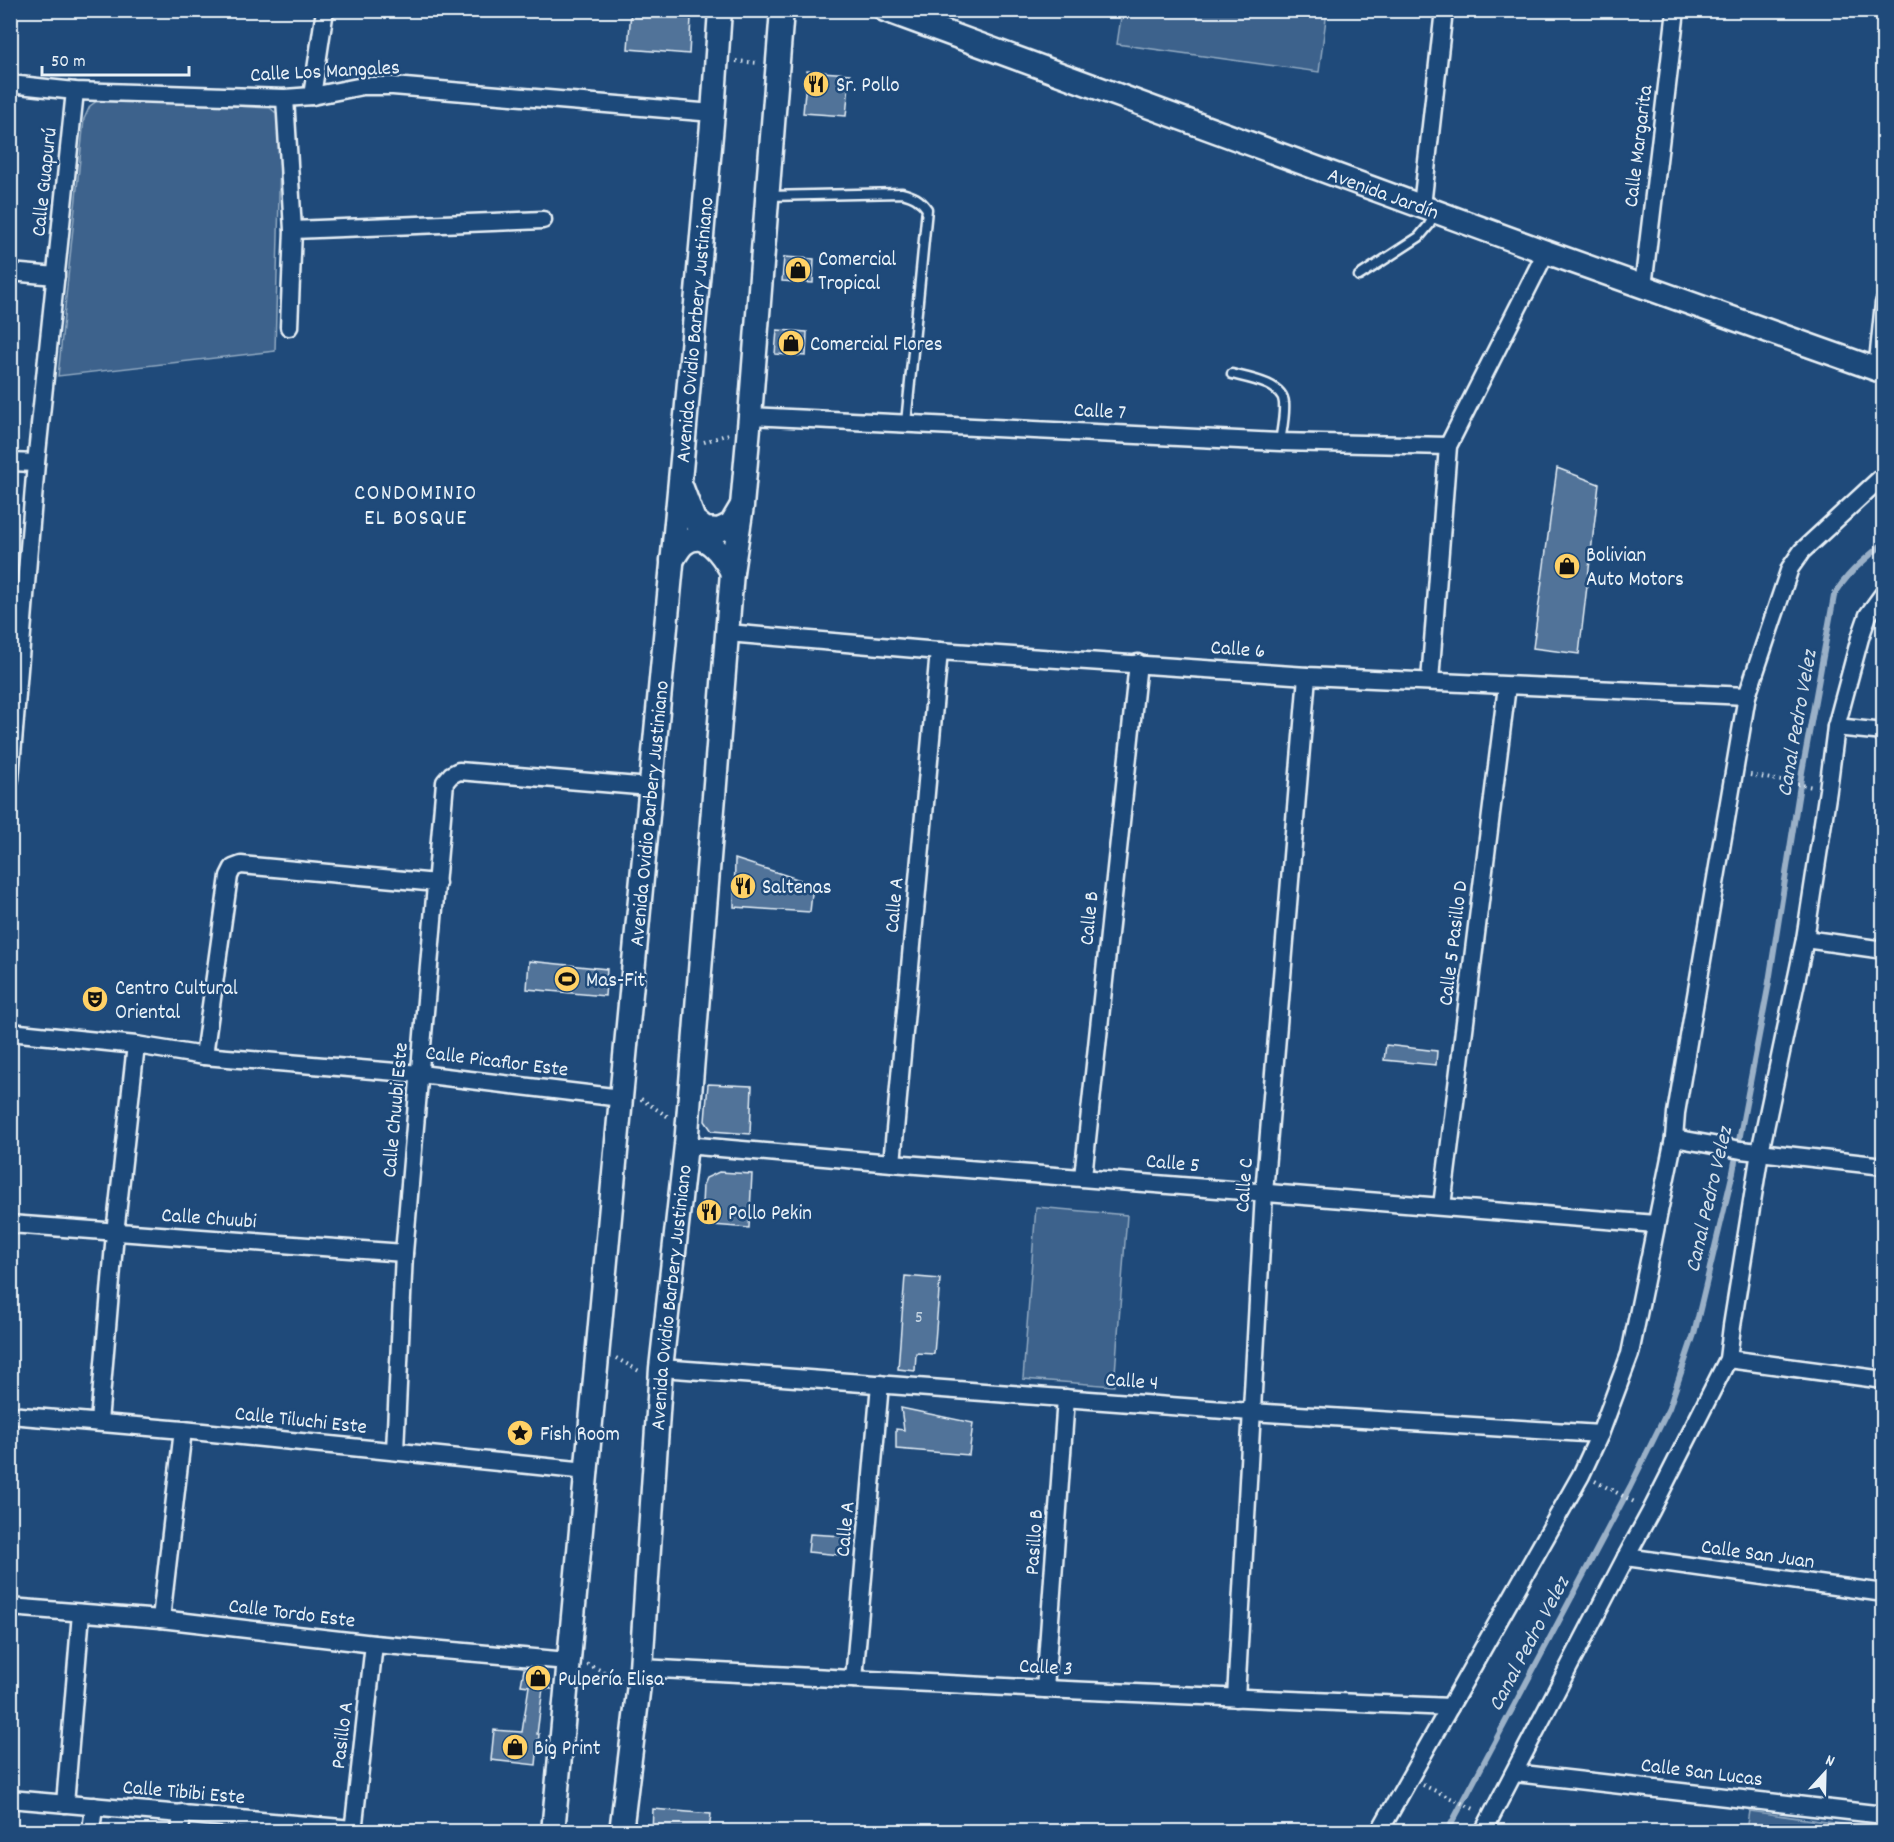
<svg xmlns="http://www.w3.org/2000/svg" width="1894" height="1842" viewBox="0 0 1894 1842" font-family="Dekko,sans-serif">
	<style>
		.green { fill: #3c628c; stroke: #92aac2; stroke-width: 1.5 }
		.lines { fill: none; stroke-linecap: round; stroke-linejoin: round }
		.stream { stroke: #9ab0c7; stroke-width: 6 }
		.building { fill: #517399; stroke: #e8f1f8; stroke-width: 1.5 }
		.lane-casing { stroke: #e8f1f8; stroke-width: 13 }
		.street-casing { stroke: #e8f1f8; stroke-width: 21 }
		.secondary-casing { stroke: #e8f1f8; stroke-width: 27 }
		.path { stroke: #e8f1f8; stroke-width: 4; stroke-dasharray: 1.5 4.5; stroke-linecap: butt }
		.lane { stroke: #1f4a7a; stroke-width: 8 }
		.street { stroke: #1f4a7a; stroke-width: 16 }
		.secondary { stroke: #1f4a7a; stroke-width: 22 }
		.labels { text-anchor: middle; stroke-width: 5; stroke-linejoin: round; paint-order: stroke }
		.number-label { font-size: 18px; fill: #c2d2e0 }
		.street-label { font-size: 21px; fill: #e8f1f8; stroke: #1f4a7a }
		.poi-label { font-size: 21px; fill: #e8f1f8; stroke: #1f4a7a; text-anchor: start }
		.neighbourhood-label { font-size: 22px; letter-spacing: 1.5px; fill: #e8f1f8; stroke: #1f4a7a }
		.water-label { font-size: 22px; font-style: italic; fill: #d4e1ec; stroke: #1f4a7a }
	</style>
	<rect width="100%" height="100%" fill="#1f4a7a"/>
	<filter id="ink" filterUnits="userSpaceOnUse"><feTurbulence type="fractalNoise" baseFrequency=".0167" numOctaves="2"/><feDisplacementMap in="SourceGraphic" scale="12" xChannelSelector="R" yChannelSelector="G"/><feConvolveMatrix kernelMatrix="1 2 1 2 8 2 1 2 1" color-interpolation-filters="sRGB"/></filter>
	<g filter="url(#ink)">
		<!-- green -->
		<g class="green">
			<polygon points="1122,11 1327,11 1319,72 1117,44"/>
			<polygon points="101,98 270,108 276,113 281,120 275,351 58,376 84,119 90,106"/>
			<polygon points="1036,1207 1127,1215 1114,1386 1023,1379"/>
			<polygon points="1749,1811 1883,1830 1883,1831 1746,1831"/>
		</g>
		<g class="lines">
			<!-- stream -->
			<path class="stream" d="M1447,1832l183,-345 39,-79 25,-74 39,-162 35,-184 34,-216 32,-176c12,-22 30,-36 50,-53"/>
		</g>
		<!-- building -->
		<g class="building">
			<polygon points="631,10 685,10 691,18 689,54 628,49"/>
			<polygon points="807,71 850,74 846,116 803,113"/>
			<polygon points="784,257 814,259 813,283 782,281"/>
			<polygon points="777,330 807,332 806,356 775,354"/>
			<polygon points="1557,468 1599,484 1579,654 1533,648"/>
			<polygon points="735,859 813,884 810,912 734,907"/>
			<polygon points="529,961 607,969 605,996 527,989"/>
			<polygon points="1386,1045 1437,1051 1436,1065 1384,1060"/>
			<polygon points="708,1084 752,1086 750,1134 712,1131 705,1121"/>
			<polygon points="719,1172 752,1174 749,1228 701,1224 703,1185 706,1178"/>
			<polygon points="905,1276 940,1279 934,1354 916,1353 915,1371 898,1369"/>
			<polygon points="901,1408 973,1423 969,1455 896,1449 896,1429 904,1430"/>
			<polygon points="810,1534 843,1536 841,1555 808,1552"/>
			<polygon points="531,1668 536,1669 551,1689 543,1688 537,1734 539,1734 536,1765 491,1760 494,1730 522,1732 529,1686 521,1685 524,1669 531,1670"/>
			<polygon points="653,1809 711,1814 709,1832 652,1832"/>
		</g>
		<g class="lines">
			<defs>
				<g id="lane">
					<path d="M768,196l134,-3c11,3 18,6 25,16l-21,214"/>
					<polyline points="1359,276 1419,237 1429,225 1436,212"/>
					<path d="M1232,374c15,4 51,9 52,29 1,12 -2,26 -4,39"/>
				</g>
				<g id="street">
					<polyline points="10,84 75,91 285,98 312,96 363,86 393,86 713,113"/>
					<polyline points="312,96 325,10"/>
					<polyline points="285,98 293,230 289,327"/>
					<polyline points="1422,206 1444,10"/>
					<polyline points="293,230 543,220"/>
					<polyline points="10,272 56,276"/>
					<polyline points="1643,287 1676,10"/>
					<polyline points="1877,371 1884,303"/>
					<polyline points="750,416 1280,442 1448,446"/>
					<polyline points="10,462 36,463"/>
					<polyline points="728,633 939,651 1307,676 1747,696"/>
					<polyline points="1430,681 1448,446 1546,252"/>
					<polyline points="1836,727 1884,732"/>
					<polyline points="10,779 36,463 75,91"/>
					<polyline points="1805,939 1884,950"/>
					<polyline points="10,1032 136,1045 204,1056 420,1074 621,1098"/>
					<polyline points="204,1056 229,876 233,868 241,865 437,883"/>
					<polyline points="1674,1138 1741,1150 1884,1166"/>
					<polyline points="686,1145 892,1163 1656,1224"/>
					<polyline points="892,1163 939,651"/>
					<polyline points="1083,1177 1138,663"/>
					<polyline points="1442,1206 1507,686"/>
					<polyline points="10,1224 404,1253"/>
					<polyline points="1728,1359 1884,1380"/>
					<polyline points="661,1368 1251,1412 1600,1434"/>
					<polyline points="10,1415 183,1430 587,1471"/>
					<polyline points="99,1422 115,1233 136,1045"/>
					<polyline points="395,1451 404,1253 445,782 451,775 459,771 650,787"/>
					<polyline points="1626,1557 1884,1593"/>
					<polyline points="10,1607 161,1619 374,1644 568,1661"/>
					<polyline points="161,1619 183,1430"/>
					<polyline points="641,1668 1045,1689 1450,1707"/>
					<polyline points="854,1679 880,1384"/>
					<polyline points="1045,1689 1066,1398"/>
					<polyline points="1236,1698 1264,1193 1307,676"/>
					<polyline points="1515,1773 1884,1815"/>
					<polyline points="10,1799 353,1829"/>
					<polyline points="65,1804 81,1613"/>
					<polyline points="91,1832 94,1806"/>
					<polyline points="180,1832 182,1813"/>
					<polyline points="353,1832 374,1644"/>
					<polyline points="1379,1832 1581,1475 1600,1434 1630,1354 1674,1138 1676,1113 1747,696 1790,568 1802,551 1884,475"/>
					<polyline points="1483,1832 1626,1557 1651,1511 1728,1359 1732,1326 1760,1152 1805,939 1828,790 1836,727 1860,638 1868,615 1884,593"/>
				</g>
				<g id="secondary">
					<path id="s1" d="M885,10l661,242 338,120"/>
					<polyline points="682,488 694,520 705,529 719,530 731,524 741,507"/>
					<path d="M672,560c4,-5 7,-12 12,-16 21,-17 39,12 48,28"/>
					<path id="s2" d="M553,1832l68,-734 62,-649 30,-336 7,-103"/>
					<path id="s3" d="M621,1832l20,-164 20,-300 25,-223 46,-573 10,-66 8,-90 32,-406"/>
				</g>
			</defs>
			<!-- lane casing -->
			<use href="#lane" class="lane-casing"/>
			<!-- street casing -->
			<use href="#street" class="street-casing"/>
			<!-- secondary casing -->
			<use href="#secondary" class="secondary-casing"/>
			<!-- path -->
			<g class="path">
				<polyline points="736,61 758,63"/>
				<polyline points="704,442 729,434"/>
				<polyline points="1750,775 1813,787"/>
				<polyline points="641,1099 670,1118"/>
				<polyline points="616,1358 641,1372"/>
				<polyline points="1595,1481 1636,1503"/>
				<polyline points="587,1664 621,1680"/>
				<polyline points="1423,1785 1476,1810"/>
			</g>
			<!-- lane -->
			<use href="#lane" class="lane"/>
			<!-- street -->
			<use href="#street" class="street"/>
			<!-- secondary -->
			<use href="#secondary" class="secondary"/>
		</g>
	</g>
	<!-- icons -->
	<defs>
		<symbol id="restaurant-disc" viewBox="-11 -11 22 22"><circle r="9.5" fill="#ffd166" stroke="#1f4a7a"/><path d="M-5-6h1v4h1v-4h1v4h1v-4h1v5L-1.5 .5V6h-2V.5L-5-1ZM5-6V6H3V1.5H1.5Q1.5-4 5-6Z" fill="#111"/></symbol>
		<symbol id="shop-disc" viewBox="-11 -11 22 22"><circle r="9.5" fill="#ffd166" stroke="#1f4a7a"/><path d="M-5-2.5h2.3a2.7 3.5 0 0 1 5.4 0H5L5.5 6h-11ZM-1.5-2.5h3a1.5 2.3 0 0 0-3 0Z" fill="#111"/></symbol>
		<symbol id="stadium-disc" viewBox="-11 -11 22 22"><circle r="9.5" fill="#ffd166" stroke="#1f4a7a"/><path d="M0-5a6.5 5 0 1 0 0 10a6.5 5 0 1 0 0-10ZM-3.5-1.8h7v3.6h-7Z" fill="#111"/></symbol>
		<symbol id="theatre-disc" viewBox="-11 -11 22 22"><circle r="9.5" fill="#ffd166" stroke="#1f4a7a"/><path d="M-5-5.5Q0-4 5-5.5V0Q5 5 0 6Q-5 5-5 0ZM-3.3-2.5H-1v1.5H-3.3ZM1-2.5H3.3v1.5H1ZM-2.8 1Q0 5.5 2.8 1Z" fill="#111"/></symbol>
		<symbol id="sight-disc" viewBox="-11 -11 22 22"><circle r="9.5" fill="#ffd166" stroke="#1f4a7a"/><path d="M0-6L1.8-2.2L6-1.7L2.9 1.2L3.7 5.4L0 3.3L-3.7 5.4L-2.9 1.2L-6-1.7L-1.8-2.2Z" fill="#111"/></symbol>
	</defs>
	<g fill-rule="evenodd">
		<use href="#restaurant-disc" x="801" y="69" width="30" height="30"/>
		<use href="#shop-disc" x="783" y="255" width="30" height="30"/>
		<use href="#shop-disc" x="776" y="328" width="30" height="30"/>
		<use href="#shop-disc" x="1552" y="551" width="30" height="30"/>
		<use href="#restaurant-disc" x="728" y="871" width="30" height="30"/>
		<use href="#stadium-disc" x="552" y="964" width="30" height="30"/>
		<use href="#theatre-disc" x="80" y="984" width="30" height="30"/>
		<use href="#restaurant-disc" x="694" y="1197" width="30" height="30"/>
		<use href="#sight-disc" x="505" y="1418" width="30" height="30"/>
		<use href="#shop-disc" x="523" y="1663" width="30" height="30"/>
		<use href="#shop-disc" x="500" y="1732" width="30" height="30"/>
	</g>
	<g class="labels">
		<!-- number labels -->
		<g class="number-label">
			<text x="919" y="1322">5</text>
		</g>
		<!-- street labels -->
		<g class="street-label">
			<text transform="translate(325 70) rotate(-3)" y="7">Calle Los Mangales</text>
			<text transform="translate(1637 146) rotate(-83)" y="7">Calle Margarita</text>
			<text transform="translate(43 182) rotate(-84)" y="7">Calle Guapurú</text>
			<text dy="7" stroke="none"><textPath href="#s1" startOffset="531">Avenida Jardín</textPath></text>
			<text dy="7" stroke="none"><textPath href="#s2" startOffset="1509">Avenida Ovidio Barbery Justiniano</textPath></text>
			<text transform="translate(1100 410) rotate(3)" y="7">Calle 7</text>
			<text transform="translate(1238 648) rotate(4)" y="7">Calle 6</text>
			<text dy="7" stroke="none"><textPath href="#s2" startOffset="1023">Avenida Ovidio Barbery Justiniano</textPath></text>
			<text transform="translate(893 905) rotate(-85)" y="7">Calle A</text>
			<text transform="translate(1088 918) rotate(-84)" y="7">Calle B</text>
			<text transform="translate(1452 943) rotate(-83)" y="7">Calle 5 Pasillo D</text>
			<text transform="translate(497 1060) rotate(7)" y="7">Calle Picaflor Este</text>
			<text transform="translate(394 1110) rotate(-85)" y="7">Calle Chuubi Este</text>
			<text transform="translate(1173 1162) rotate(5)" y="7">Calle 5</text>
			<text transform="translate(1243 1185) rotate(-86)" y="7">Calle C</text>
			<text transform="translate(209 1217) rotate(4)" y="7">Calle Chuubi</text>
			<text dy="7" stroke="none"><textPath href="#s3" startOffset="537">Avenida Ovidio Barbery Justiniano</textPath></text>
			<text transform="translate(1132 1380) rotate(4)" y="7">Calle 4</text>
			<text transform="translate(301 1419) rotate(6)" y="7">Calle Tiluchi Este</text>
			<text transform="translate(844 1529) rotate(-85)" y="7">Calle A</text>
			<text transform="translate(1033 1542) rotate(-86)" y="7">Pasillo B</text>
			<text transform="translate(1758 1553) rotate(8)" y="7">Calle San Juan</text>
			<text transform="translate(292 1612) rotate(7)" y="7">Calle Tordo Este</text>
			<text transform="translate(1046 1666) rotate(3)" y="7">Calle 3</text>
			<text transform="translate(341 1735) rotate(-83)" y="7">Pasillo A</text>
			<text transform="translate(1702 1771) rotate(7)" y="7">Calle San Lucas</text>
			<text transform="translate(184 1791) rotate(5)" y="7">Calle Tibibi Este</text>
		</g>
		<!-- poi labels -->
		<g class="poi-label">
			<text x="836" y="91">Sr. Pollo</text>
			<text x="818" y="265">Comercial<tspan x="818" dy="24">Tropical</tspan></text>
			<text x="810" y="350">Comercial Flores</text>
			<text x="1586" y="561">Bolivian<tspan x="1586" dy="24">Auto Motors</tspan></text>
			<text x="762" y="893">Saltenas</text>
			<text x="586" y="986">Mas-Fit</text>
			<text x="115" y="994">Centro Cultural<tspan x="115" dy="24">Oriental</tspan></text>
			<text x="728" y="1219">Pollo Pekin</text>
			<text x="540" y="1440">Fish Room</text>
			<text x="558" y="1685">Pulpería Elisa</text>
			<text x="534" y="1754">Big Print</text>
		</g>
		<!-- neighbourhood labels -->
		<g class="neighbourhood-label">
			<text x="416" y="499">CONDOMINIO<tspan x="416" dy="25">EL BOSQUE</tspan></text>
		</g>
		<!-- water labels -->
		<g class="water-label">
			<text transform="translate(1795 723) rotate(-80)" y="8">Canal Pedro Velez</text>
			<text transform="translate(1707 1199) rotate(-77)" y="8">Canal Pedro Velez</text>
			<text transform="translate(1527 1643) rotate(-62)" y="8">Canal Pedro Velez</text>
		</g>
	</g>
	<!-- margin -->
	<rect width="1894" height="1842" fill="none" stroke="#1f4a7a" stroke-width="36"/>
	<rect x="18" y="18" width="1858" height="1806" fill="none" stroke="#e8f1f8" stroke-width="2" filter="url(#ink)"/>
	<!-- north arrow -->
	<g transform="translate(1825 1773) rotate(22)" stroke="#1f4a7a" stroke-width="4.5" paint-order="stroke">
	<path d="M0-4.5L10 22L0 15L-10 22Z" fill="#e8f1f8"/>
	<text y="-9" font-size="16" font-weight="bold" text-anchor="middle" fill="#e8f1f8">N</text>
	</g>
	<!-- scale -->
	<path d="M42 66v9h147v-9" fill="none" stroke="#e8f1f8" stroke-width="3"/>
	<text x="51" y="66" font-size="18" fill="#e8f1f8" stroke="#1f4a7a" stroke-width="4.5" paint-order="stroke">50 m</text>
</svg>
